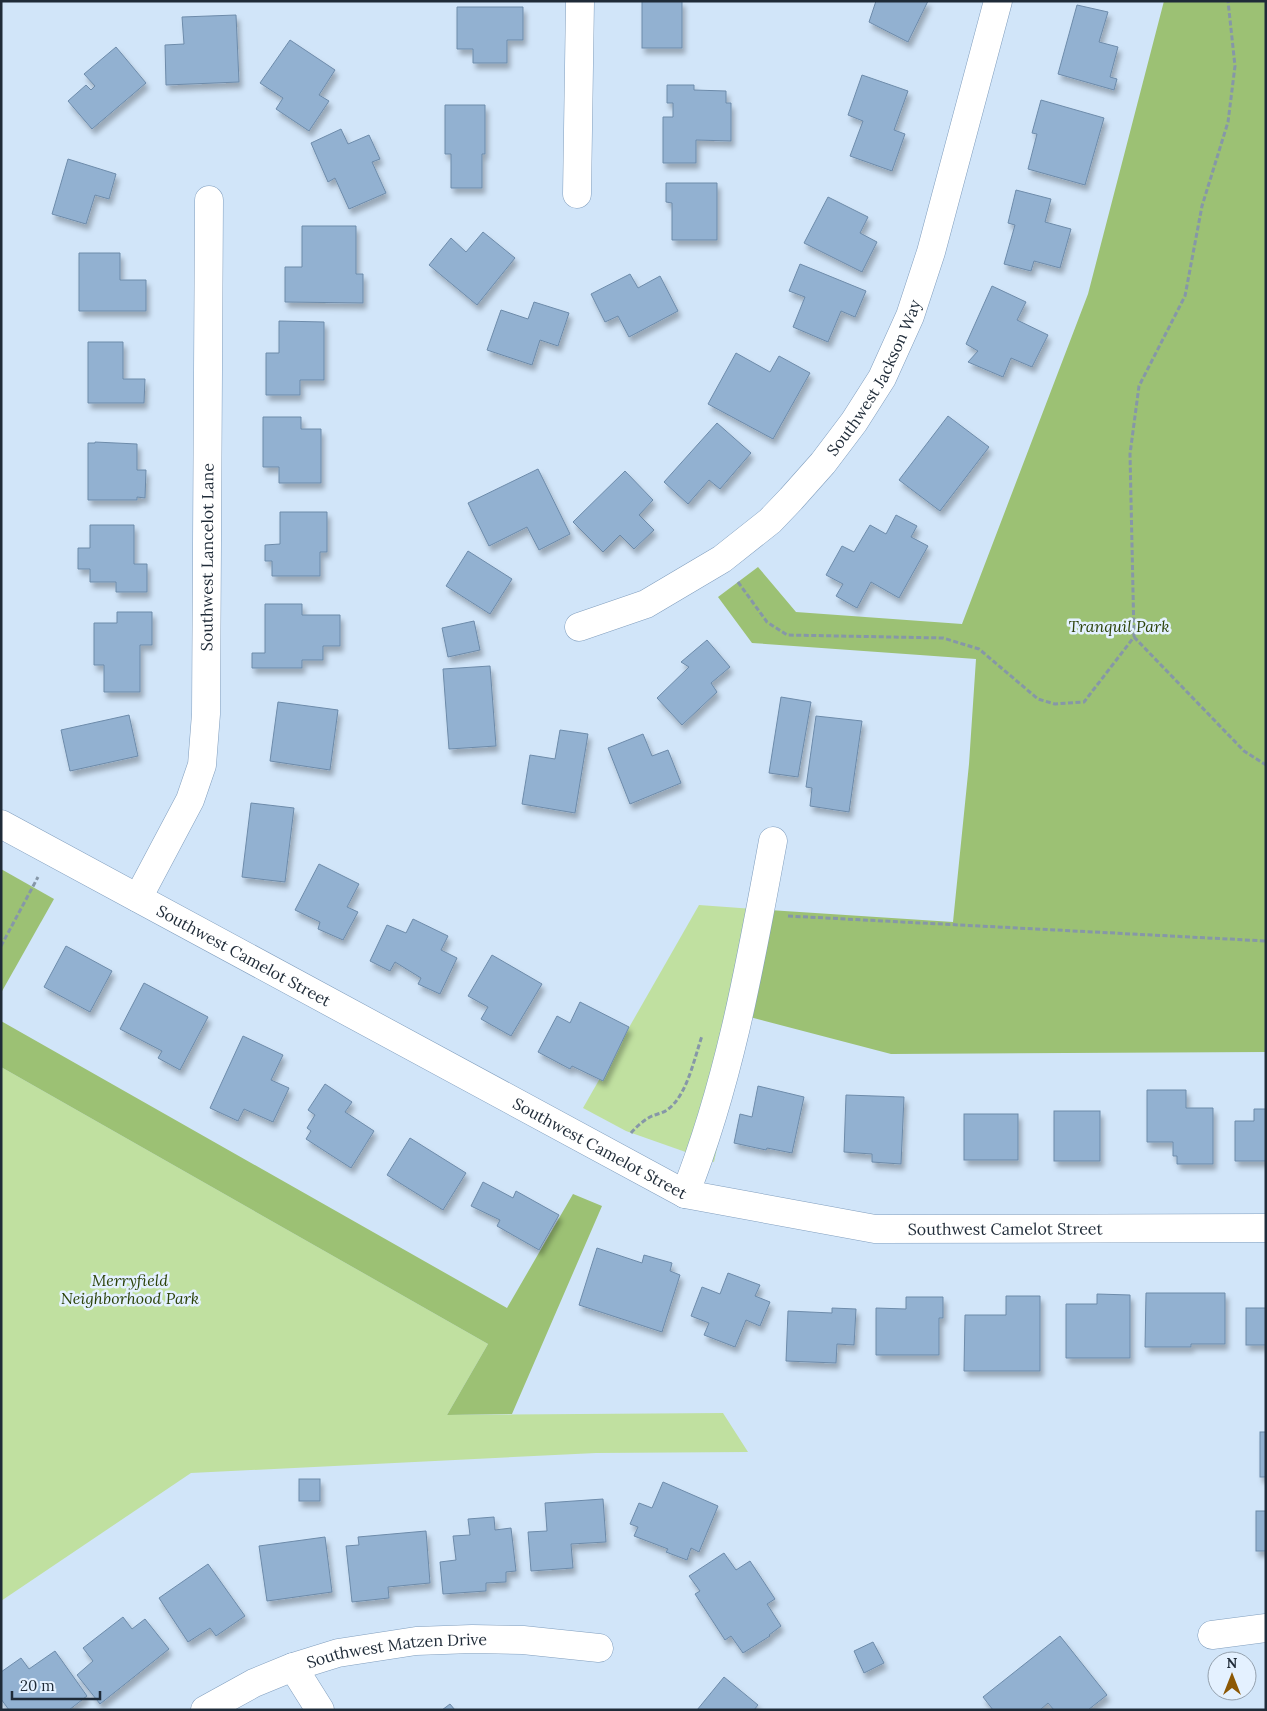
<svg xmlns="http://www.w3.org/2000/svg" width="1267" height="1711" viewBox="0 0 1267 1711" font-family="Lora,serif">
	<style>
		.green { fill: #c0e0a0 }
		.forest { fill: #9cc174 }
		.building { fill: #92b1d1; stroke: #6d8baa; filter: url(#shadow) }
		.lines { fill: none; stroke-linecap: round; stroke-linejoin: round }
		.minor-casing { stroke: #809ebe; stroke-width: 29 }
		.path { stroke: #8697a8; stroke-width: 3; stroke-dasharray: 5 2.5; stroke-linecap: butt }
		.minor { stroke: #fff; stroke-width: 28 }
		.labels { text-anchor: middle; stroke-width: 5; stroke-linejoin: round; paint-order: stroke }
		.street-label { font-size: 16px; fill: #1f2b38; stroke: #e4f1ff }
		.park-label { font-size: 16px; font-style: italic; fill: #2b4209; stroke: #e4f1ff }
	</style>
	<defs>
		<filter id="shadow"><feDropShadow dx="3" dy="5.5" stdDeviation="2.5" flood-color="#0004"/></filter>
	</defs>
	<rect width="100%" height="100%" fill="#d1e5f9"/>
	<!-- green -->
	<g class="green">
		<polygon points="699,905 769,910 714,1162 626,1131 583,1108"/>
		<polygon points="1,1067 488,1344 447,1415 723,1413 748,1452 596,1453 191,1473 1,1601"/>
	</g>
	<!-- forest -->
	<g class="forest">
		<polygon points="1164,1 1266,1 1266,1052 891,1054 746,1016 769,910 953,922 969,764 976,659 752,643 718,597 758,567 796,612 962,624 1088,294"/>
		<polygon points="1,869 54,899 1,993"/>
		<polygon points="1,1021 507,1308 573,1194 602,1206 512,1414 447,1415 488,1344 1,1067"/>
	</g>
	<!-- building -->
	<g class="building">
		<rect x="642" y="1" width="40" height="47"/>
		<polygon points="876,1 928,1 908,42 869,22"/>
		<polygon points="1077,5 1108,12 1099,42 1118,47 1110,77 1117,79 1114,90 1058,74"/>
		<polygon points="457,7 523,7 523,40 507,40 507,63 473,63 473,49 457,49"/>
		<polygon points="236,15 239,82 166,85 165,45 184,44 182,17"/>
		<polygon points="290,40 335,70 319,95 329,101 309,131 276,109 283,98 260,83"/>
		<polygon points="116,47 146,83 92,129 68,101 86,85 91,90 95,86 84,74"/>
		<polygon points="862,75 908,91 894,130 905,134 892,171 850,156 863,121 848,115"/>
		<polygon points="667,85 694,85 694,90 726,91 726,103 731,103 731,141 696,140 696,163 663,163 663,117 673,117 673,103 667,103"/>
		<polygon points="1041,100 1104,118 1085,185 1028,169 1037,134 1032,133"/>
		<polygon points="445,105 485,105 485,154 482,154 482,188 451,188 451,154 445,154"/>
		<polygon points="341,129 348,144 369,135 380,159 372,162 386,193 349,209 335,178 328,182 311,143"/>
		<polygon points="68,159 116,174 109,199 95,195 86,224 52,214"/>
		<polygon points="666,183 717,183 717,240 672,240 672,203 666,202"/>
		<polygon points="1016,190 1051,199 1045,222 1071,229 1060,268 1034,261 1031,271 1004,264 1015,225 1008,223"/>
		<polygon points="828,197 868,217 860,233 877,242 862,272 804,243"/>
		<polygon points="302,226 356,226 356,274 363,274 363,303 285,302 285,267 302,267"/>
		<polygon points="483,232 515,258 477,305 429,265 451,238 466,252"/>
		<polygon points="79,253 120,253 120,280 146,280 146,311 79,311"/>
		<polygon points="800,264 866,291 855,317 841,311 828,342 793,327 805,297 789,291"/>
		<polygon points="630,274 638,288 660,276 678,311 629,337 618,316 605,322 591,294"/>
		<polygon points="992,286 1026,302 1017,320 1048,335 1032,367 1011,358 1003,377 968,362 978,351 966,344"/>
		<polygon points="534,302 569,313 558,346 540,340 532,365 487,350 501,310 528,319"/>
		<polygon points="279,321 324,322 324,380 300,380 300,395 266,395 266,353 279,353"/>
		<polygon points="88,342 123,342 123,379 145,379 144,403 88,403"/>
		<polygon points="736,353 770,372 779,356 810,373 773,439 708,404"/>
		<polygon points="948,416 989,447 940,511 899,480"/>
		<polygon points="263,417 301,417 301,429 321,429 321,483 279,483 279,467 263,467"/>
		<polygon points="717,423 751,453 720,489 709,480 688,504 664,482"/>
		<polygon points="95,442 137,444 137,470 146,470 145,498 137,497 137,500 88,500 88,443 95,443"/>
		<polygon points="538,469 570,534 539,550 527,527 489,546 468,503"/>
		<polygon points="625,471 653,500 639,515 654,530 634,549 620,535 603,552 573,522"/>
		<polygon points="280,512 327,512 327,552 320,552 320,576 272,576 272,561 265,561 265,545 280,544"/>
		<polygon points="896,515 917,526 911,537 928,546 899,598 871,582 857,608 836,596 843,584 826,575 842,546 854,552 870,525 886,534"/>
		<polygon points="90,525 134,525 134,564 147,564 147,592 116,592 116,582 90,582 90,569 78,569 78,548 90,548"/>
		<polygon points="468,551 512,579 490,614 446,586"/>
		<polygon points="265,604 302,604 302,615 340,615 340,646 323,646 323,660 302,660 302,668 252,668 252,653 265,653"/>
		<polygon points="117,612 152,612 152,645 140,645 140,692 104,692 104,665 94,665 94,623 117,623"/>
		<polygon points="474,621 480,650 448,657 442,628"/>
		<polygon points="707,640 730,667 711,683 717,692 682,725 657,698 689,667 681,662"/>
		<polygon points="490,666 496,746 449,749 443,669"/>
		<polygon points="781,697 811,702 798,777 769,773"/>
		<polygon points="278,702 338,710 330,770 270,761"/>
		<polygon points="129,715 138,756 70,771 61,730"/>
		<polygon points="816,716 862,721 849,812 810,806 812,788 806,787"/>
		<polygon points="560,730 588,734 575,813 522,804 530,755 555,759"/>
		<polygon points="643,734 652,756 668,750 681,783 630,804 608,748"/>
		<polygon points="251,803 294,808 285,882 242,877"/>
		<polygon points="319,864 359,884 347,907 358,912 343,940 318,929 320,922 295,910"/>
		<polygon points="413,919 448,936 441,950 457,958 440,994 418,984 421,978 395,962 390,971 370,961 387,925 406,933"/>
		<polygon points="66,946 112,971 90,1012 44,987"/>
		<polygon points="492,955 542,984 511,1036 481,1019 488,1007 468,996"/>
		<polygon points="144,983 208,1017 180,1070 158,1058 162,1051 120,1029"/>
		<polygon points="580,1002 629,1027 603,1081 572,1066 570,1069 538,1052 557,1016 570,1023"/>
		<polygon points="243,1036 283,1055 271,1080 289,1088 273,1122 244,1109 238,1121 210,1108"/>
		<polygon points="325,1084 352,1102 345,1112 374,1131 351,1168 306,1139 311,1131 307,1128 315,1115 308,1110"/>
		<polygon points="758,1086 804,1097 792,1153 767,1148 766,1150 734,1143 740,1114 752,1117"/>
		<polygon points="1147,1090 1186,1090 1186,1108 1213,1108 1213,1164 1177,1164 1177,1156 1173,1156 1173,1142 1147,1142"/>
		<polygon points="846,1095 904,1097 901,1164 872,1162 872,1154 844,1152"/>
		<polygon points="1254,1109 1266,1109 1266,1161 1235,1161 1235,1121 1254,1121"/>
		<rect x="1054" y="1111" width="46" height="50"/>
		<rect x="964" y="1114" width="54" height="46"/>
		<polygon points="410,1138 466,1173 443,1210 387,1175"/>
		<polygon points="483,1182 513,1198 516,1191 559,1215 539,1250 497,1226 500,1220 471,1206"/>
		<polygon points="597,1248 642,1263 644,1255 672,1263 670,1271 680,1275 662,1332 579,1305"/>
		<polygon points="728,1273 760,1285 755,1296 770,1302 760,1326 746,1320 735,1347 704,1335 709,1323 691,1316 702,1287 720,1294"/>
		<polygon points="1146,1293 1225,1293 1225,1344 1191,1344 1191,1347 1145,1347"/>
		<polygon points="1097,1294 1130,1295 1130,1358 1066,1358 1066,1304 1097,1304"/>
		<polygon points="1006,1296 1040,1296 1040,1371 964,1371 965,1315 1006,1315"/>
		<polygon points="906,1297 943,1297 943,1318 939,1318 939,1355 876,1355 876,1308 906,1309"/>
		<polygon points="832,1308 856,1309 854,1345 837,1344 836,1363 786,1361 788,1311 832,1313"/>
		<rect x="1246" y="1308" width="20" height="37"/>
		<rect x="1260" y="1432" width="6" height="45"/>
		<rect x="299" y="1479" width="21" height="22"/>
		<polygon points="663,1482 718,1506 699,1552 691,1548 687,1560 666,1552 668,1549 634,1536 638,1527 630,1524 639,1503 652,1508"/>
		<polygon points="603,1499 606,1542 571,1544 573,1568 531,1571 528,1532 547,1531 545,1503"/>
		<rect x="1256" y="1511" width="10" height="40"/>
		<polygon points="494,1517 495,1530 511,1528 516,1571 506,1572 506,1582 486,1583 486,1591 443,1594 440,1562 456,1560 453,1536 470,1535 468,1519"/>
		<polygon points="426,1531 430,1583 388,1587 389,1598 352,1602 346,1546 359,1545 358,1537"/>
		<polygon points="325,1537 332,1592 267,1601 259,1546"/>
		<polygon points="724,1553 736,1570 750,1561 775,1599 767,1604 781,1626 769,1635 770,1636 743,1653 731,1636 725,1640 695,1594 700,1591 689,1576"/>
		<polygon points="208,1564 245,1616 216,1636 210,1628 188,1642 159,1598"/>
		<polygon points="123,1617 132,1629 145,1619 169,1649 100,1704 77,1675 93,1661 83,1648"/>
		<polygon points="1060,1636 1107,1695 1088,1710 1054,1710 1048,1703 1040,1710 993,1710 983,1697"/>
		<polygon points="873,1642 884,1663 864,1673 854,1651"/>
		<polygon points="55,1651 87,1696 69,1710 9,1710 1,1699 1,1672 21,1658 29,1669"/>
		<polygon points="724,1677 758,1705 754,1710 697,1710"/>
		<polygon points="450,1704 455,1710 442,1710"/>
	</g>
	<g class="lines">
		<defs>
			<g id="minor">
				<polyline points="577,194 580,1"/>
				<path id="s1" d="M579,627l67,-23 76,-45 48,-38 21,-22 32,-36 31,-41 28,-44 28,-62 21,-64 67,-251"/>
				<path id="s2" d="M1,824l684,370 190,35 391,-1"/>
				<path id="s3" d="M138,898l52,-98 12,-35 4,-51 3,-514"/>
				<path d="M685,1194c45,-113 66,-234 88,-353"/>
				<polyline points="1212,1635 1266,1628"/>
				<polyline points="293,1667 320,1710"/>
				<path id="s4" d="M205,1710l49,-27 39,-16 45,-14 78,-12 56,-2 51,1 76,8"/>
			</g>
		</defs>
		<!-- minor casing -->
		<use href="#minor" class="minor-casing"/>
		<!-- path -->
		<g class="path">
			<polyline points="738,582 767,622 787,635 943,638 979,649 1038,699 1055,704 1084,702 1134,637 1130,454 1139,386 1185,296 1202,206 1228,122 1235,66 1228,1"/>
			<polyline points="1134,637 1244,751 1266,765"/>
			<polyline points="788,916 1266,941"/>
			<polyline points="1,946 38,877"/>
			<path d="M631,1133c6,-7 13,-13 21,-17 5,-2 11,-3 15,-6 20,-14 27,-51 35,-74"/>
		</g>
		<!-- minor -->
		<use href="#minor" class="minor"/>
	</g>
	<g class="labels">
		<!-- street labels -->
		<g class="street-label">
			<text dy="6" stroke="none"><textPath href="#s1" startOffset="399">Southwest Jackson Way</textPath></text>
			<text dy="6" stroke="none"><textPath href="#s3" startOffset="356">Southwest Lancelot Lane</textPath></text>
			<text dy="6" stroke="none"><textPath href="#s2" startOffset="276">Southwest Camelot Street</textPath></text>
			<text dy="6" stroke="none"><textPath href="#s2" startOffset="681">Southwest Camelot Street</textPath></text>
			<text dy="6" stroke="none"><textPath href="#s2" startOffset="1101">Southwest Camelot Street</textPath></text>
			<text dy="6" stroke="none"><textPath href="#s4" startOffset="204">Southwest Matzen Drive</textPath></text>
		</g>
		<!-- park labels -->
		<g class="park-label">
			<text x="1119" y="632">Tranquil Park</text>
			<text x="130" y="1286">Merryfield<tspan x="130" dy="18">Neighborhood Park</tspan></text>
		</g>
	</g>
	<!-- border -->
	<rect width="1267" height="1711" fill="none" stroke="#1f2b38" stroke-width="5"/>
	<!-- north arrow -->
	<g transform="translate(1232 1676)"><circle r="24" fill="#e4f1ff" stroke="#95a2af"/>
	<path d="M0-4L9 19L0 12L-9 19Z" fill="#8c5805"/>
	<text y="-8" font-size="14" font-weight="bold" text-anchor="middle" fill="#1f2b38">N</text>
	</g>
	<!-- scale -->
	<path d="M12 1691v8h88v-8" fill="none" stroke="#1f2b38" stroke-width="2.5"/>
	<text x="20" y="1691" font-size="15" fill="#1f2b38" stroke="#e4f1ff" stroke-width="4" paint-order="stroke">20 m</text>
</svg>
